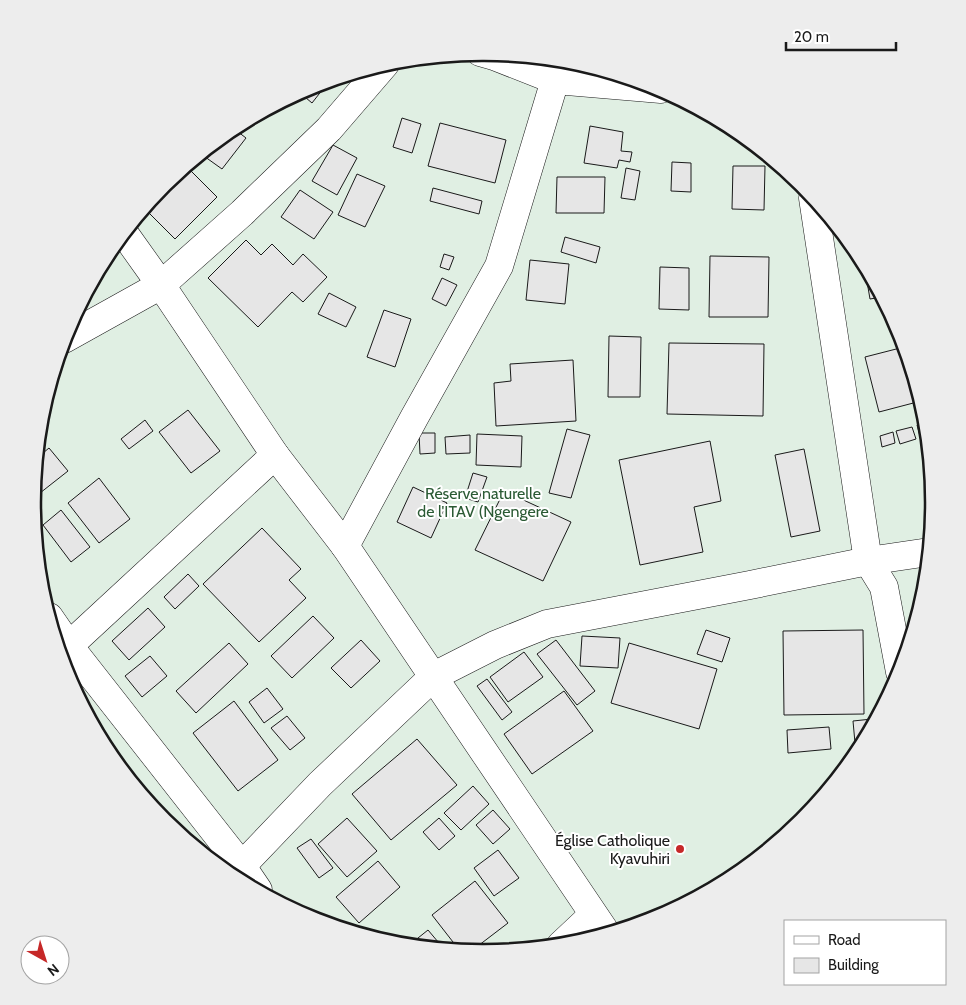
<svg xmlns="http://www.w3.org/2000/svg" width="966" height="1005" viewBox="0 0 966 1005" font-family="Cabin,sans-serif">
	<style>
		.green { fill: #e0efe3; stroke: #6a6a6a }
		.building { fill: #e6e6e6; stroke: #1a1a1a }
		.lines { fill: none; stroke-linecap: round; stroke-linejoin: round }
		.street-casing { stroke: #1a1a1a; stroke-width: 29 }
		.street { stroke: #fff; stroke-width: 28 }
		.poi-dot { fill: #c62828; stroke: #fff; stroke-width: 2 }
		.labels { text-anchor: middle; stroke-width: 4; stroke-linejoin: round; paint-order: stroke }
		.park-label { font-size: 16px; fill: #2b5a34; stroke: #fff }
		.poi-label { font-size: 16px; fill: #1a1a1a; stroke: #fff; text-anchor: end }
		.rim { fill: none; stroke: #1a1a1a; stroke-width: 2.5 }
	</style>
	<rect width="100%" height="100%" fill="#fff"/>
	<!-- green -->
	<circle class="green" cx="483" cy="503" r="449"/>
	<!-- building -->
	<g class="building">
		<polygon points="330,80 312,103 299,92 311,86"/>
		<polygon points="402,118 421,124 412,153 393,147"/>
		<polygon points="440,123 506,140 495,183 428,166"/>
		<polygon points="590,126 623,132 621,151 632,152 630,162 619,160 617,168 584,163"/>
		<polygon points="233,128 246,138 222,169 201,154"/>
		<polygon points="333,145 357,158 337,195 312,181"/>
		<polygon points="672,162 691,163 691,192 671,191"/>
		<polygon points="186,166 217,197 175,239 144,208 165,184"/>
		<polygon points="733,166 765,166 764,210 732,209"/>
		<polygon points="626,168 640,171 635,200 621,198"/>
		<polygon points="357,174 385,186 365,227 338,215"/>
		<polygon points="557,177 605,177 604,213 556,213"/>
		<polygon points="433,188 482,201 479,214 430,201"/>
		<polygon points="300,190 333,212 314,239 281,217"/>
		<polygon points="565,237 600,247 596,263 561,252"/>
		<polygon points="246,240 261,255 272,244 293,265 303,254 327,277 303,302 292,292 258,327 208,278"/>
		<polygon points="444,254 454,257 449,270 440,267"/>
		<polygon points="710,256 769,257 768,317 709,317"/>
		<polygon points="530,260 569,264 565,304 526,300"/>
		<polygon points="864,264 882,297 870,299"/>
		<polygon points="660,267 689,268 689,310 659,309"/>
		<polygon points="442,278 457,285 446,306 432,299"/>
		<polygon points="329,293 356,307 346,327 318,314"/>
		<polygon points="384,310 411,319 395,367 367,357"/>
		<polygon points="609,336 641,337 640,397 608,397"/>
		<polygon points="669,343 764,344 763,416 667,414"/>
		<polygon points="904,347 921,401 879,412 865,357"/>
		<polygon points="573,360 576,421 496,426 494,383 511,381 510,364"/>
		<polygon points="188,410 220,451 191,473 159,432"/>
		<polygon points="145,420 153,431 129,449 121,439"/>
		<polygon points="926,423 928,446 923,447 917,425"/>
		<polygon points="912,427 916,439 900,444 896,431"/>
		<polygon points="567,429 590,435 571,498 549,493"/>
		<polygon points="893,432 895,443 882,447 880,436"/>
		<polygon points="419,433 435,433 435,453 420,454"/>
		<polygon points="477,434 522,436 521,467 476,465"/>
		<polygon points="470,435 470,453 446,454 445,437"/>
		<polygon points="710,441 721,501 694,507 703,552 640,565 619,460"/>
		<polygon points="49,448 68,471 40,493 34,485 37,458"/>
		<polygon points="804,449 820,531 791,537 775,455"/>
		<polygon points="473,473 487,477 478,502 465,498"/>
		<polygon points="99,478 130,519 99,543 68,503"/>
		<polygon points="413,487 447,503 431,538 397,522"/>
		<polygon points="504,491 571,522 543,581 475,550"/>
		<polygon points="61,510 90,547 71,562 43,525"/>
		<polygon points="262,528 301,569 289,580 306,598 259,642 203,584"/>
		<polygon points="188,574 199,586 175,609 164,597"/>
		<polygon points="148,608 165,627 129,660 112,641"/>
		<polygon points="313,616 334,638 292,678 271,656"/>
		<polygon points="706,630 730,638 722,662 697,654"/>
		<polygon points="863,630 864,714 784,715 783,631"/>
		<polygon points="582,636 620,638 618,668 580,666"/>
		<polygon points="361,640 380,661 351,688 331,668"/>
		<polygon points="556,640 595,691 577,705 537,654"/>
		<polygon points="229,643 248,664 196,713 176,691"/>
		<polygon points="629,643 717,669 699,729 611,703"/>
		<polygon points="524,652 543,677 508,702 490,677"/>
		<polygon points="150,656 167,676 142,697 125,676"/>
		<polygon points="487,679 512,712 502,720 477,686"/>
		<polygon points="267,688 283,709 264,723 249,702"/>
		<polygon points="564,691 593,731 532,774 504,734"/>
		<polygon points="234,701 278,760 238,791 193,733"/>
		<polygon points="287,716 305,738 290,750 271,728"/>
		<polygon points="872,719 872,725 863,743 855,743 853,721"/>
		<polygon points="829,727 831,749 788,753 787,730"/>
		<polygon points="417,739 457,785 391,840 352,794"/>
		<polygon points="473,786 489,804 461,830 444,813"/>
		<polygon points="493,810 510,829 493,844 476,825"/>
		<polygon points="347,818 377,851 347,877 318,844"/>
		<polygon points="439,818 455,836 439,850 423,832"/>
		<polygon points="311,839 333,868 319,878 297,848"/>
		<polygon points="498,850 519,878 494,896 474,868"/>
		<polygon points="378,861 400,887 359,923 336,897"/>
		<polygon points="475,881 508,923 470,952 460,951 432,915"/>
		<polygon points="428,930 444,949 408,946"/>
	</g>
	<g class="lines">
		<defs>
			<g id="street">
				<polyline points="480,52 494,56 555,80 661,89"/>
				<polyline points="813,198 868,561 884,587 900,672"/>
				<polyline points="124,233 161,285 275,455 345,546 607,934"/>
				<polyline points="64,339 161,285 242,213 329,129 385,64"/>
				<polyline points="345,546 414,418 499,266 555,80"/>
				<polyline points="49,617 69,646 241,865 258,890"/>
				<polyline points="60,654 275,455"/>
				<polyline points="232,876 320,784 434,676 495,645 547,624 750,585 868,561 929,552"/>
				<polyline points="561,945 593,915"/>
			</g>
		</defs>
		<!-- street casing -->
		<use href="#street" class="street-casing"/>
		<!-- street -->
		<use href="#street" class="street"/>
	</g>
	<!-- markers -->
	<circle class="poi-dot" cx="680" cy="849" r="5"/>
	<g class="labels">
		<!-- park labels -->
		<g class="park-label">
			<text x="483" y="499">Réserve naturelle<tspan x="483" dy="18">de l'ITAV (Ngengere</tspan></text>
		</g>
		<!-- poi labels -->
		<g class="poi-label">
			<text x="670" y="846">Église Catholique<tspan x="670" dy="18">Kyavuhiri</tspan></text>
		</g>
	</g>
	<!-- crop -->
	<path d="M0 0H966V1005H0ZM482 61H484A441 441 0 0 1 925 502V503A441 441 0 0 1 484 944H482A441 441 0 0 1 41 503V502A441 441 0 0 1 482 61Z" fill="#ededed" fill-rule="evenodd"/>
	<path class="rim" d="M482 61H484A441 441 0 0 1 925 502V503A441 441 0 0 1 484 944H482A441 441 0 0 1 41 503V502A441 441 0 0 1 482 61Z"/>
	<!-- legend -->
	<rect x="784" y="920" width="162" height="65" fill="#ffffff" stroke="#a3a3a3"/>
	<rect x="794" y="936" width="25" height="8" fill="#ffffff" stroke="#a3a3a3"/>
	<text x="828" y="945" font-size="15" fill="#1a1a1a">Road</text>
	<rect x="794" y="958" width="25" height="15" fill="#e6e6e6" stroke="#a3a3a3"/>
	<text x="828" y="970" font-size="15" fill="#1a1a1a">Building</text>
	<!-- north arrow -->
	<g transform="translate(45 960) rotate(141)"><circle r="24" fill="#ffffff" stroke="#a3a3a3"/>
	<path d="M0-4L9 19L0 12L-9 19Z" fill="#c62828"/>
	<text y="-8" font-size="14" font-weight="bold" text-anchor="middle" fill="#1a1a1a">N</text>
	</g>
	<!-- scale -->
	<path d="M786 42v8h110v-8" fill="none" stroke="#1a1a1a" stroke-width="2.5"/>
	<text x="794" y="42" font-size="15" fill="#1a1a1a" stroke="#ffffff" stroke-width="4" paint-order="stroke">20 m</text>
</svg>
